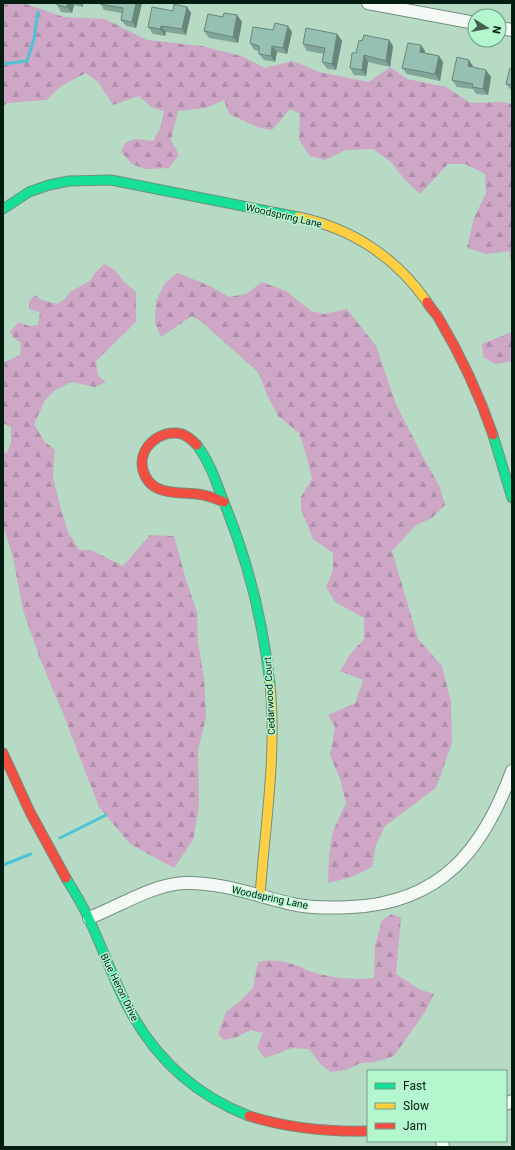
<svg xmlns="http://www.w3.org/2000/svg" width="515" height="1150" viewBox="0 0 515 1150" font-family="Roboto,sans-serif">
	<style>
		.forest { fill: url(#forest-firs) }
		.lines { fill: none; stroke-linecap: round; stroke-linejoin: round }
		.stream { stroke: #4ec3d3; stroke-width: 3 }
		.street-casing { stroke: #728f7e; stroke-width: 14 }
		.fast-casing { stroke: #728f7e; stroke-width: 11 }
		.slow-casing { stroke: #728f7e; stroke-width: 11 }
		.jam-casing { stroke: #728f7e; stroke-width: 11 }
		.street { stroke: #f4f9f6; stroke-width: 12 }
		.fast { stroke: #16e098; stroke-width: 9 }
		.slow { stroke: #ffcf43; stroke-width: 9 }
		.jam { stroke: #f24e42; stroke-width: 9 }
		.wall { fill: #81a598 }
		.shaded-wall { fill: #69867c }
		.building { fill: #96c0b1; stroke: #69867c }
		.labels { text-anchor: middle; stroke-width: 3; stroke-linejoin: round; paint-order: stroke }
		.street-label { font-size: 10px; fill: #031d10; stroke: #b4f6ce }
	</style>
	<defs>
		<pattern id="forest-firs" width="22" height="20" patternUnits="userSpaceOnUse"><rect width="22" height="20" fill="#cea6c6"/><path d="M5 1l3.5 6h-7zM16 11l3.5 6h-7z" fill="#af8ea9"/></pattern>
	</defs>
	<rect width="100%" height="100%" fill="#b6dac4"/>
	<!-- forest -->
	<g class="forest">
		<polygon points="3,3 26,4 64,17 105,19 147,40 202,46 241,56 265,68 293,61 319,72 369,82 390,67 407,79 446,87 470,103 500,102 512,104 512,268 509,251 487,254 467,248 474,218 486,193 485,174 465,164 448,164 420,194 404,179 391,162 373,149 346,150 325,160 310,156 299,140 300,114 290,109 272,130 260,128 229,114 224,100 206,108 178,111 171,140 179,155 169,168 145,169 132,164 121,152 125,143 135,139 153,141 160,129 164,111 151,107 139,96 113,105 99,83 86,73 61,86 47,100 7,103 3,107"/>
		<polygon points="104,264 115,270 124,282 136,292 136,322 96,361 98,376 106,382 95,387 72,382 55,390 45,400 34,424 44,441 55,450 53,477 59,502 68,532 79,550 91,550 123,566 150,535 174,536 186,580 197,612 198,642 204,678 206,717 198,751 199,807 193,840 174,868 130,844 99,807 64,716 39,656 23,610 13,557 3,526 3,453 7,453 11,442 11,427 3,423 3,365 5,362 20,355 21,343 13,337 10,332 19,322 29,326 38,325 40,312 29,309 29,301 35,295 42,300 57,304 65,299 70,292 90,281 94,274"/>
		<polygon points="177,273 208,285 229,297 246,294 262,282 286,291 311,311 324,314 347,309 376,346 396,404 423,457 439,485 445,505 432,518 416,525 392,551 418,639 442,666 451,702 452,743 436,788 385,826 376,845 372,867 352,877 328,883 329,855 333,831 346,803 340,779 330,755 335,727 328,715 355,703 363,680 340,671 351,653 364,639 364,618 335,602 326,587 333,570 333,553 313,539 301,509 301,497 312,479 306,454 299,433 278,416 267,395 259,373 202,322 192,316 161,337 155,323 156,301 165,283"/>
		<polygon points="512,332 512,361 496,364 483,357 482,344"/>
		<path d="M392,914l9,4 -5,56 25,16 13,4 -9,18 -31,44 -19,6 -14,1 -15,7 -15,2 -10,-7 -12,-16 -17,-1 -18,7 -10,3 -7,-11 6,-14 -12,-3 -16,8 -11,2 -6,-6 8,-22 13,-10 14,-14 5,-26c12,-3 28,-1 40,4 4,1 7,4 11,5 21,7 43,9 65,7l1,-32 7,-26z"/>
	</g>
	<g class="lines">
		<!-- stream -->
		<g class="stream">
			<polyline points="3,64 27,61 34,39 38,12"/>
			<polyline points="60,838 106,815"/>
			<polyline points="3,865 31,854"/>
		</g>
		<defs>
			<g id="street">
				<polyline points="368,3 475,23"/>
				<polyline points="499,28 512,30"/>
				<path d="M89,918c29,-11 64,-34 96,-35 38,-1 74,14 112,22 17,3 37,3 54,2 90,-4 132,-57 161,-136"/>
				<polyline points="506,1104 512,1101"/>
				<polyline points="442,1141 443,1147"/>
			</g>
			<g id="fast">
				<polyline points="3,209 29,192 49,185 69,181 111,180 298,217"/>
				<polyline points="493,435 512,498"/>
				<path d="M197,445c12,16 19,36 26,55 25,60 40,121 47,185"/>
				<path d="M66,878c7,12 15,24 21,37 15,31 26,64 42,94 27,50 68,87 120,107"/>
			</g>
			<g id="slow">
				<path d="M298,217c53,11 98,40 129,85"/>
				<path d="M260,896c5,-70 17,-141 10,-211"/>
			</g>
			<g id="jam">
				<path d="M427,302c3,6 8,10 11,15 22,37 41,77 55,118"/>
				<path d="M197,445c-4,-4 -9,-9 -15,-11 -21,-6 -45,14 -39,36 7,26 34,22 54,24 10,1 18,4 27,8"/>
				<polyline points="3,753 30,812 66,878"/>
				<path d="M249,1116c39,12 79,16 119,15"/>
			</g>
		</defs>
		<!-- street casing -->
		<use href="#street" class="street-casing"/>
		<!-- fast casing -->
		<use href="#fast" class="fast-casing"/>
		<!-- slow casing -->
		<use href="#slow" class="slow-casing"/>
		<!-- jam casing -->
		<use href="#jam" class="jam-casing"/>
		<!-- street -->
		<use href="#street" class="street"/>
		<!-- fast -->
		<use href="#fast" class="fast"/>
		<!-- slow -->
		<use href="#slow" class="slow"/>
		<!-- jam -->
		<use href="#jam" class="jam"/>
	</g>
	<!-- wall -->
	<g class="wall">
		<polygon points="57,3 83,3 83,7 74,5 72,13 61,12 57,5"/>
		<polygon points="100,3 142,3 136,28 126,26 121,20 122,13 104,10"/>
		<polygon points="187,7 191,13 186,35 166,32 165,36 153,34 148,27 173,11"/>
		<polygon points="237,15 242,22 238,43 209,38 204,31 223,17"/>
		<polygon points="288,26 292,32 287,54 277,52 275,62 264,60 259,54 259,51 254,50 250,43 273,30"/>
		<polygon points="337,34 342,41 336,70 327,69 322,62 324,54 307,51 303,44"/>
		<polygon points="389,40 393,46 390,67 368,62 366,76 354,75 350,68 362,41"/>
		<polygon points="421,45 425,51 425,53 439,56 443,62 440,81 407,74 402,68"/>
		<polygon points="473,66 473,67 491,77 488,95 476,94 473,89 457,87 452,80"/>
		<polygon points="512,69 512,90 511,90 506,84"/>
	</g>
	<!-- shaded-wall -->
	<g class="shaded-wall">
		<polygon points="68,3 73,3 74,5 72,13 67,7"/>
		<polygon points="80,3 83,3 83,7"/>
		<polygon points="136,3 142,3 136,28 132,22"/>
		<polygon points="187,7 191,13 186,35 182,29"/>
		<polygon points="237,15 242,22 238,43 233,37"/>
		<polygon points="161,26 166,32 165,36 160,29"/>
		<polygon points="288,26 292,32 287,54 283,48"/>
		<polygon points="337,34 342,41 336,70 332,64"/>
		<polygon points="389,40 393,46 390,67 386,61"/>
		<polygon points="421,45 425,51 424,59 420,52"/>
		<polygon points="272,46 277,52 275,62 271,56"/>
		<polygon points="364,55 368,62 366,76 362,70"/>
		<polygon points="439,56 443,62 440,81 435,74"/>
		<polygon points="469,60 473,66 472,73 468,66"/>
		<polygon points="486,70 491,77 488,95 483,89"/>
	</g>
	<!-- building -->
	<g class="building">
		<polygon points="57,3 68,3 67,7 57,5"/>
		<polygon points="100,3 136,3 132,22 121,20 123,8 100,4"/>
		<polygon points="174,4 187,7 182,29 161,26 160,29 148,27 152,7 173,11"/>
		<polygon points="224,13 237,15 233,37 204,31 208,14 223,17"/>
		<polygon points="275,23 288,26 283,48 272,46 271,56 259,54 259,46 250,43 253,27 273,30"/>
		<polygon points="306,28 337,34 332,64 322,62 325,48 303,44"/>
		<polygon points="364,35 389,40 386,61 364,55 362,70 350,68 352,53 356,53 359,40 362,41"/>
		<polygon points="408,43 421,45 420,52 439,56 435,74 402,68"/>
		<polygon points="457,57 469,60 468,66 486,70 483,89 472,87 473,84 452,80"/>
		<polygon points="510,68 512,69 512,85 506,84"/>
	</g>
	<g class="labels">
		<!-- street labels -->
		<g class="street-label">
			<text transform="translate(284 215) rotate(13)" y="4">Woodspring Lane</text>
			<text transform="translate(269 696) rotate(-93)" y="4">Cedarwood Court</text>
			<text transform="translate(270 897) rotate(12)" y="4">Woodspring Lane</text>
			<text transform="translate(120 987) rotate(64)" y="4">Blue Heron Drive</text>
		</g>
	</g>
	<!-- border -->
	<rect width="515" height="1150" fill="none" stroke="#031d10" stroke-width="8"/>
	<!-- legend -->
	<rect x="367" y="1070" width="140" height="72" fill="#b4f6ce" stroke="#6d9f82"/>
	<rect x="375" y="1083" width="20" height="6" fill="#16e098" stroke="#6d9f82"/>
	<text x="403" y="1090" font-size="12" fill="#031d10">Fast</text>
	<rect x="375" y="1103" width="20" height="6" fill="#ffcf43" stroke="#6d9f82"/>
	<text x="403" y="1110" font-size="12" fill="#031d10">Slow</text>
	<rect x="375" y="1123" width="20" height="6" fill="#f24e42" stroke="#6d9f82"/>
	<text x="403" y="1130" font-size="12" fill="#031d10">Jam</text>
	<!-- north arrow -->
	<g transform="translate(487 28) rotate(101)"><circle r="19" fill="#b4f6ce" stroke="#6d9f82"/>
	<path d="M0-3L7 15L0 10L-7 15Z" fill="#425f4f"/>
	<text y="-6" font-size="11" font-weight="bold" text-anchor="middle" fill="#031d10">N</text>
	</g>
</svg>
